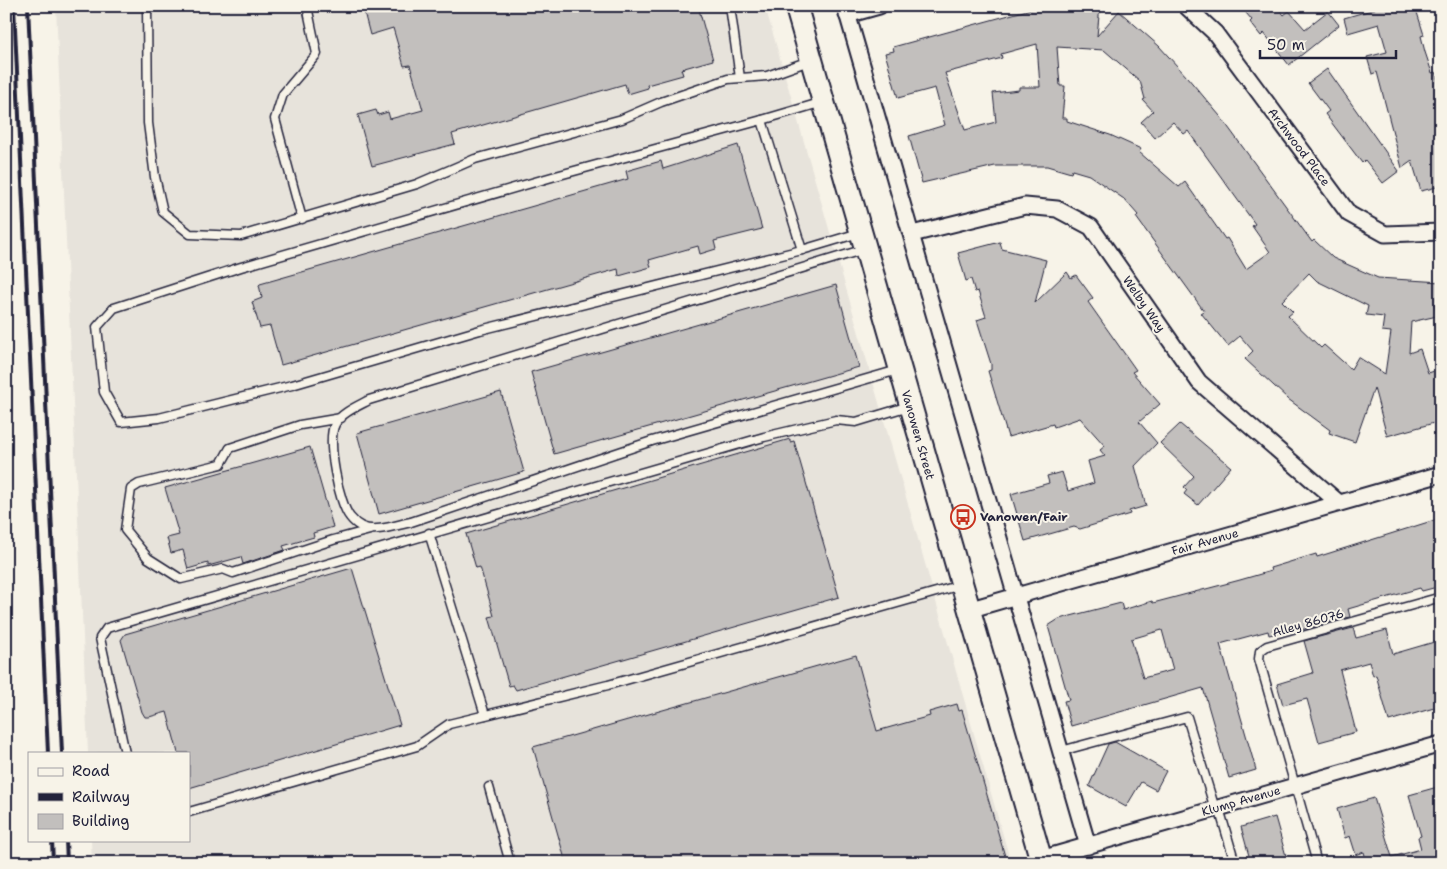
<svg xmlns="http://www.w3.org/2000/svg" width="1447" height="869" viewBox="0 0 1447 869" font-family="'Shantell Sans',sans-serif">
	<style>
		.built { fill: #e7e3db }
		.building { fill: #c2bfbd; stroke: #22223b; fill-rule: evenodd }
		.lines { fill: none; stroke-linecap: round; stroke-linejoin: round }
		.lane-casing { stroke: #22223b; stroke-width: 11 }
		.street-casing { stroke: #22223b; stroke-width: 19 }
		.secondary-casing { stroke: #22223b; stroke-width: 25 }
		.lane { stroke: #f7f3e8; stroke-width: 8 }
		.street { stroke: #f7f3e8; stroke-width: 15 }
		.secondary { stroke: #f7f3e8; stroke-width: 21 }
		.rail { stroke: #22223b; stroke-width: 4 }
		.labels { text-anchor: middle; stroke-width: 4; stroke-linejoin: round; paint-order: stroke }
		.street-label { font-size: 12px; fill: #22223b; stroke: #f7f3e8 }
		.poi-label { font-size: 12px; font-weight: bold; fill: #22223b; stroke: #f7f3e8; text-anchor: start }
	</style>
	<rect width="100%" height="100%" fill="#f7f3e8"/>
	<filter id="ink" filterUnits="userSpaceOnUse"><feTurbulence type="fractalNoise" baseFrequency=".02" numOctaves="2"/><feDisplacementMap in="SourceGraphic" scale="10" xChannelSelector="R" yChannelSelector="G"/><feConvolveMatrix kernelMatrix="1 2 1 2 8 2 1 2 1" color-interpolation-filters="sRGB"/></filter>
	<g filter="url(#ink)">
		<!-- built -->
		<polygon class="built" points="56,6 765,6 1011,863 92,863 91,840 189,840 189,753 88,753"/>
		<!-- building -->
		<g class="building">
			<polygon points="384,6 698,6 713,60 681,69 683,75 647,85 648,88 628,94 625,84 452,134 455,144 372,166 358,115 376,110 378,115 388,112 390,119 423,110 410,65 404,66 393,28 370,35 364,12"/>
			<path d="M1042,6h58l-3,30 22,-25 40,35 28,31 33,39 92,126 2,-2 19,18 45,20 63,4v21l-7,1 3,12 -26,6 -2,31 11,-4 8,24 13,-4v52l-54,15 -13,-48 -19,54 -26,-9 1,-3 -42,-31 -43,-40 8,-8 -13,-15 -12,10 -27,-33 3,-2 -68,-94 2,-2 -14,-16 -35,-24 -17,-5 -1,3 -24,-7h-52l-73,17 -13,-47 36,-11 -10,-37 -37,10 -13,-45 9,-2 -1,-4zM1037,44l3,43h-21v3l-26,3 3,29 -31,8 -20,-57 57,-15 -1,-4zM1057,47l47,3 36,31 5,18 -2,1 10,11 -12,11 14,16 18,-16 11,12 4,-3 67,93 -3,2 18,26 -24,17 -19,-31 -2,1 -40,-57 -6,5 -40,-35 2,-3 -31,-14 -43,-14v-3h-5l3,-32h-5zM1309,273l8,8 51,25 -2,9 18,2 -2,14 9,1 -6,42 -27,-17 -7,12 -27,-24 -3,3 -33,-32 5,-4 -11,-11z"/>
			<polygon points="1240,6 1276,6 1284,15 1289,11 1305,29 1328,11 1339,25 1289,65 1264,33 1261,36 1250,22 1252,20"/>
			<polygon points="1374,6 1415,6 1424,35 1421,36 1425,52 1432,73 1435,72 1441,93 1441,186 1421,191 1412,161 1402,168 1377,72 1372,74 1367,57 1387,52 1379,24 1348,33 1344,18 1375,9"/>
			<polygon points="1327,69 1399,171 1383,183 1365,160 1362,163 1353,151 1325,114 1329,111 1308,83"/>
			<polygon points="738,145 762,229 714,241 716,249 700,254 698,246 649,260 651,267 619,276 618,269 281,365 270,326 260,328 252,302 262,298 259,285 260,284 628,179 626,171 661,161 663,169"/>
			<polygon points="1000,242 1002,249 1046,260 1035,303 1067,272 1071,278 1076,275 1093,298 1088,302 1136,370 1132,372 1160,404 1139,422 1157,443 1135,466 1146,506 1129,511 1130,514 1080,529 1074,527 1025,541 1011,494 1049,483 1047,476 1062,472 1068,491 1094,483 1088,461 1105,456 1100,450 1105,446 1080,418 1054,427 1053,424 1008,437 988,371 991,370 991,364 977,320 986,317 978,291 975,292 971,279 966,281 958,253"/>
			<polygon points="836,285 859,367 554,454 531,372"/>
			<polygon points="501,392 524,472 379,514 357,433"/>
			<polygon points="1180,424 1231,467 1198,505 1184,494 1187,490 1184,487 1194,476 1160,443"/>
			<polygon points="790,439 790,442 794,441 839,597 516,690 513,685 509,686 489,617 494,616 480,567 476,568 466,534"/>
			<polygon points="310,447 333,527 313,533 314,537 283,546 285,550 243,564 241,557 208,566 208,563 188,569 183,550 171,553 167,538 179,535 165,488"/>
			<path d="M1438,519v3l3,-1v65l-19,5 -2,-3 -72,21 2,8 -49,13 -1,-2 -31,7 -1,-4 -48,13 36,126 -27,8 -26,-90 -132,38 -7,-25 5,-1 -21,-74 11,-7 62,-16 2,7 29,-9 1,2 87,-23 31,-9 -1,-3 46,-14 1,3zM1162,630l11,40 -30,8 -12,-39z"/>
			<polygon points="352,568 400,725 189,788 189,753 178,753 167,712 149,717 145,717 142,712 121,640 125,634"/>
			<polygon points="1353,628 1356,638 1387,630 1393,654 1441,640 1441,706 1389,721 1376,675 1373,676 1369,662 1340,670 1356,732 1319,742 1307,699 1283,705 1277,684 1313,673 1304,641"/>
			<polygon points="856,655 877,731 930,716 929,712 957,704 959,711 962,710 1007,863 566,863 533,747"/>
			<polygon points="1115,742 1166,771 1156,790 1141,782 1126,807 1089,786 1108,744"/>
			<polygon points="1441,786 1441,863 1367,863 1364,852 1356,855 1350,836 1345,838 1337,809 1374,798 1392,857 1421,849 1418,837 1421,836 1409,795"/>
			<polygon points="1275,817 1288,863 1251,863 1241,827"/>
		</g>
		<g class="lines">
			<defs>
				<g id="lane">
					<polyline points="147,6 148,123 155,177 163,212 190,234 241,236 417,184 475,159 622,119 661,102 728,79 767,76 809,61"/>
					<polyline points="730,6 740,78"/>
					<polyline points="823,102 762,120 802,250 859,233"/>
					<polyline points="762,120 552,177 241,267 114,308 97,327 104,392 121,422 159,418 292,385 480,330 802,250"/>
					<polyline points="302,219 275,119 283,94 317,54 307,6"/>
					<path d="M865,249l-496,151c-11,6 -28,13 -34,24 -9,16 4,80 15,93 3,4 8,8 12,10 14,6 34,-2 49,-5l241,-81 246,-71"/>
					<polyline points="341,418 300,425 230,448 221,464 139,484 131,489 125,530 148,558 181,579 223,569 233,573 333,540 370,530"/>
					<polyline points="429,533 485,715"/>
					<polyline points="1061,751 1187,717 1215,809"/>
					<polyline points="125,753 100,638 107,628 764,437 836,420 856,422 909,406"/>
					<polyline points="489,787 510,863"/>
					<polyline points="1219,808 1235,863"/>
					<polyline points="189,812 417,746 449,724 608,685 961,585"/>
					<polyline points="1317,863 1259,659 1260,651 1267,646 1441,597"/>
				</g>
				<g id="street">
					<polyline points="845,6 1088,846"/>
					<polyline points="1186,6 1215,33 1349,214 1385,234 1441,232"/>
					<polyline points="847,15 879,6"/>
					<polyline points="912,234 1025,206 1057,209 1091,227 1199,382 1339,503"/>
					<polyline points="968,610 1441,474"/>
					<polyline points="1041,859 1441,744"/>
				</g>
				<polyline id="secondary" points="796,6 1042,863"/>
			</defs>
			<!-- lane casing -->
			<use href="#lane" class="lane-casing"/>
			<!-- street casing -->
			<use href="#street" class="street-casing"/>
			<!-- secondary casing -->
			<use href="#secondary" class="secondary-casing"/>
			<!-- lane -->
			<use href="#lane" class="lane"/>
			<!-- street -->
			<use href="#street" class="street"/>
			<!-- secondary -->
			<use href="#secondary" class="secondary"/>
			<!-- rail -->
			<g class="rail">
				<polyline points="14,6 48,753"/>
				<polyline points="28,6 62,753"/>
				<polyline points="52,840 53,863"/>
				<polyline points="66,840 67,863"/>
			</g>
		</g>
	</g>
	<!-- icons -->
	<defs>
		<symbol id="bus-ring" viewBox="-11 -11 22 22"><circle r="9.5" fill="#f7f3e8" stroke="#c8321e" stroke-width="1.5"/><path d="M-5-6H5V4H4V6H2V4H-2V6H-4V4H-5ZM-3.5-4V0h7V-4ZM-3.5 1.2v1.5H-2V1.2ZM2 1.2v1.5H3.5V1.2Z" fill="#c8321e"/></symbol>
	</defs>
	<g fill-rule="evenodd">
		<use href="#bus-ring" x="949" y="503" width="28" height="28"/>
	</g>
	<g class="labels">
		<!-- street labels -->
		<g class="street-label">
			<text transform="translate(1299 147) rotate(53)" y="4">Archwood Place</text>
			<text transform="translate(1144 304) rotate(55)" y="4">Welby Way</text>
			<text transform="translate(918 435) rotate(74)" y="4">Vanowen Street</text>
			<text transform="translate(1205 542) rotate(-16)" y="4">Fair Avenue</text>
			<text transform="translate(1308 623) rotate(-16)" y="4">Alley 86076</text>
			<text transform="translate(1241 801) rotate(-16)" y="4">Klump Avenue</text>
		</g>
		<!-- poi labels -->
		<g class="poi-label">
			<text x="980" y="521">Vanowen/Fair</text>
		</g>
	</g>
	<!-- margin -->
	<rect width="1447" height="869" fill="none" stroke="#f7f3e8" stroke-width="25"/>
	<rect x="12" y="12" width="1422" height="844" fill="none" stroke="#22223b" stroke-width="2" filter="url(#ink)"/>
	<!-- legend -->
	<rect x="28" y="752" width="162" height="90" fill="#f7f3e8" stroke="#a29fa3"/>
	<rect x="38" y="768" width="25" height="8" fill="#f7f3e8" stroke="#a29fa3"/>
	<text x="72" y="776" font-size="15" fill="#22223b">Road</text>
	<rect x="38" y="793" width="25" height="8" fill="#22223b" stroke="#a29fa3"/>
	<text x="72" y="802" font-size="15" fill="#22223b">Railway</text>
	<rect x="38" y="814" width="25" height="15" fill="#c2bfbd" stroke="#a29fa3"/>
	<text x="72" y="826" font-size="15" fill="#22223b">Building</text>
	<!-- scale -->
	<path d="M1260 50v8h136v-8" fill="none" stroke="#22223b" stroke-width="2.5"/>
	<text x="1267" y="50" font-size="15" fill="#22223b" stroke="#f7f3e8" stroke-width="4" paint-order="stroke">50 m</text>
</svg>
